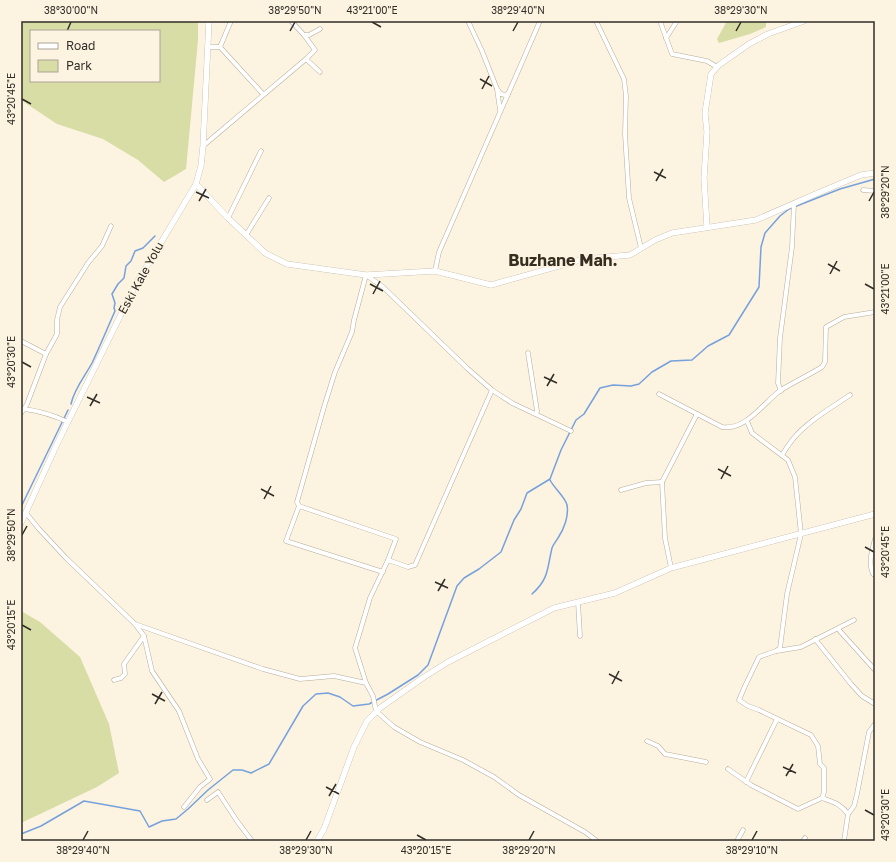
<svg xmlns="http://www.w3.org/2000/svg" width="896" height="862" viewBox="0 0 896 862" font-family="'Golos Text',sans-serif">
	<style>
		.green { fill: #d8dca5; fill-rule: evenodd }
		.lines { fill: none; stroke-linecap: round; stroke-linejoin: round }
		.stream { stroke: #76a1dc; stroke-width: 1.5 }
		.street-casing { stroke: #b6ad9c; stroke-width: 5 }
		.secondary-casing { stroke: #b6ad9c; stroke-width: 6 }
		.street { stroke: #fff; stroke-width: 4 }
		.secondary { stroke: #fff; stroke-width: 5.5 }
		.ticks { fill: none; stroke: #312e27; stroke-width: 1.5 }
		.labels { text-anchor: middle; stroke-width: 3.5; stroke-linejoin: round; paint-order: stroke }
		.street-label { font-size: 12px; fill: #312e27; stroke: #fdf3e1 }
		.district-label { font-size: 16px; font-weight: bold; fill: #362e20; stroke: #fdf3e1 }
		.neatline { fill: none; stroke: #312e27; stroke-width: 1.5 }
		.ticks-label { font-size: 10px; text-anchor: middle; fill: #312e27 }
	</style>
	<rect width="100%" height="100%" fill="#fdf3e1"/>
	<!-- green -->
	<g class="green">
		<path d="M21,21h177v19l-12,129 -22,13 -26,-22 -35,-21 -46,-15 -36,-24zM31,31h128v50h-128z"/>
		<polygon points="727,21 766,21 766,27 750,34 719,43 717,39"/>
		<polygon points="21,611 40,622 80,657 109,724 119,773 97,787 21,823"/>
	</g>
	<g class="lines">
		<!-- stream -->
		<g class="stream">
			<path d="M71,404c3,-15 14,-28 21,-41 8,-17 15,-34 23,-52l-1,-3 1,-5 -3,-9 6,-10 6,-6 2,-12 5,-5 4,-10 8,-3 12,-12"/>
			<polyline points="21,507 68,410"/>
			<path d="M532,594c17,-15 15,-25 20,-46 1,-3 4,-7 6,-10 6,-9 11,-22 9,-33 -1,-7 -13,-17 -17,-25"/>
			<polyline points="21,834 41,826 84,801 140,811 149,827 162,821 176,819 188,809 208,790 233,770 242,770 251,773 269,764 303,706 316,694 328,693 340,697 353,706 369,704 388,694 418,675 428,665 457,586 464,578 479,569 501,552 514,520 521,509 527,493 550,479 561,450 576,420 584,414 600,388 613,385 631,386 639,384 652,372 671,361 692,360 708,346 729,335 759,287 761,247 765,233 780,216 789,209 840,189 875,179"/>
		</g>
		<defs>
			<g id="street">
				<polyline points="291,21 304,35 309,35 320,29"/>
				<polyline points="468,21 482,51 497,89"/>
				<polyline points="596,21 624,79 626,96 625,134 629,198 641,248"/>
				<polyline points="660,21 672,54 707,61 717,67"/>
				<polyline points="304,35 315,50 306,59 320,72"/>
				<polyline points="666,38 677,21"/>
				<polyline points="208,47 220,47 263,94"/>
				<polyline points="220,47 231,21"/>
				<polyline points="500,110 497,89 501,94 505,95 508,94"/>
				<polyline points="203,146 306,59"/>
				<polyline points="863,190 875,191"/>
				<polyline points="228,218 261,151"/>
				<polyline points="246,235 269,198"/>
				<polyline points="435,271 439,252 540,21"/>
				<polyline points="21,341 46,354"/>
				<polyline points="528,353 537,411 536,414"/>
				<polyline points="781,391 778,383 780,338 792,247 794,203"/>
				<path d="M659,394l63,33c24,4 42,-25 59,-37 13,-8 28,-15 41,-23l3,-5 1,-35 18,-10 31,-5"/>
				<polyline points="24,409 27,404 46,354 57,334 57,320 60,307 88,263 102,246 111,226"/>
				<path d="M21,413l3,-4c16,2 29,6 44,13"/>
				<polyline points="747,421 752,433 788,460 795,477 801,534 787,594 780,648 776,651 759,657 745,686 739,700 748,706 759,710 811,735 818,746 820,764 824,768 824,792 822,798"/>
				<path d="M782,455c3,-5 7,-11 11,-16 15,-18 38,-31 57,-44"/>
				<polyline points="621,490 646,483 662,482"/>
				<polyline points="299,506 396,539 388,560 370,598 355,648 366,683"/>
				<polyline points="26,513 39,529 66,558 135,624 263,669 300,679 334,676 366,683 373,696 376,711 394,727 420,742 463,760 494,777 519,795 585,832 597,841"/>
				<path d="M875,539c-3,11 -7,24 -2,35l2,1"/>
				<polyline points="388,560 408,567 415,565 492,390"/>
				<polyline points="671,568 665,538 662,482 697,414"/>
				<polyline points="383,572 286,541 299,506 297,502 324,407 335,372 352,332 354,320 366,275 383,287 468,369 492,390 512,403 571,431"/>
				<polyline points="578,602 580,636"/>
				<polyline points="135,624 144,636 152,671 179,711 198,759 210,779 200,787 184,807"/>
				<polyline points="838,629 875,670"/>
				<polyline points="815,639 851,684 862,696 875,704"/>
				<polyline points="777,651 801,647 854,620"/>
				<polyline points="114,680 121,678 125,674 124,664 144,636"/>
				<polyline points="647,741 658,746 665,754 706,762"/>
				<path d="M728,769l23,16 47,24 24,-11c11,4 19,6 26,16"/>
				<polyline points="746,782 777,719"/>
				<polyline points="207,800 218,792 237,821 252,841"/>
				<polyline points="737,841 743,830"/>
				<polyline points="803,841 805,838"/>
				<polyline points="844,841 848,814 854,806 857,794 869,732 875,724"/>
			</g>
			<g id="secondary">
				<polyline points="196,184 228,218 265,253 287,264 366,275 435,271 491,285 584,259 630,255 655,240 672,233 756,220 818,193 861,175 875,173"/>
				<polyline points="707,227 704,178 707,132 705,113 711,74 719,65 749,44 768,34 804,21"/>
				<polyline points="21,523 57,444 135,286 196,184 201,166 203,146 209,21"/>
				<polyline points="317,841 324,829 354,747 367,721 380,708 424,677 448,662 554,608 615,593 671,568 875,514"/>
			</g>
		</defs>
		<!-- street casing -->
		<use href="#street" class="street-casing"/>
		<!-- secondary casing -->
		<use href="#secondary" class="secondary-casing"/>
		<!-- street -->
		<use href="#street" class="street"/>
		<!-- secondary -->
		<use href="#secondary" class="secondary"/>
	</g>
	<!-- ticks -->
	<path class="ticks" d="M372,22l9,5M67,31l4,-9M290,31l5,-9M513,31l5,-9M736,31l5,-9M480,79l12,7M482,89l7,-13M22,99l9,5M654,172l12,6M656,181l7,-12M196,192l13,6M199,201l7,-12M869,201l5,-9M828,264l12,7M830,274l7,-13M370,284l13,7M865,284l9,5M373,294l7,-13M22,362l9,5M544,377l13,6M547,386l7,-12M87,397l13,6M90,406l7,-12M718,469l13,7M721,479l7,-13M261,489l13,7M264,499l7,-13M22,535l5,-9M865,547l9,5M435,582l13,6M438,591l7,-12M22,625l9,5M609,674l13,7M612,684l7,-13M152,694l13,7M155,704l7,-12M783,767l13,6M786,776l7,-12M326,787l13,7M329,796l7,-12M865,810l9,5M417,835l9,5M83,840l5,-9M306,840l5,-9M529,840l5,-9M752,840l5,-9"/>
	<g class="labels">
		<!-- street labels -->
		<g class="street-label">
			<text transform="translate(141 278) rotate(-61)" y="4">Eski Kale Yolu</text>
		</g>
		<!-- district labels -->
		<g class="district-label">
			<text x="563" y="266">Buzhane Mah.</text>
		</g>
	</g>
	<!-- border -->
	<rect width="896" height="862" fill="none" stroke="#fdf3e1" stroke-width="44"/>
	<!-- legend -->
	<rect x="30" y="30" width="130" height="52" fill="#fdf3e1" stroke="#aba497"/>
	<rect x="38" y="43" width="20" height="6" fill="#ffffff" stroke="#aba497"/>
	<text x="66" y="50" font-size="12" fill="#312e27">Road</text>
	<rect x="38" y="60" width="20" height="12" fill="#d8dca5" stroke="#aba497"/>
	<text x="66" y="70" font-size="12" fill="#312e27">Park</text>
	<rect x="22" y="22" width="852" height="818" class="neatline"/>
	<g class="ticks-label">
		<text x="71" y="14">38°30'00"N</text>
		<text x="295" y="14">38°29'50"N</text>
		<text x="372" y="14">43°21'00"E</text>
		<text x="518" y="14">38°29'40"N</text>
		<text x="741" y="14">38°29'30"N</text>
		<text transform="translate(11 99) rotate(-90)" y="4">43°20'45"E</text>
		<text transform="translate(885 192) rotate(-90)" y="4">38°29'20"N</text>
		<text transform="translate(885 289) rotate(-90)" y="4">43°21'00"E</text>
		<text transform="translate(11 362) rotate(-90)" y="4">43°20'30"E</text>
		<text transform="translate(11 535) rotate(-90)" y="4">38°29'50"N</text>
		<text transform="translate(885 552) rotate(-90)" y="4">43°20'45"E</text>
		<text transform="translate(11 625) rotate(-90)" y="4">43°20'15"E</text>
		<text transform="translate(885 815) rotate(-90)" y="4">43°20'30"E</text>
		<text x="83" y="854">38°29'40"N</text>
		<text x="306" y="854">38°29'30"N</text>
		<text x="426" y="854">43°20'15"E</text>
		<text x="529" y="854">38°29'20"N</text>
		<text x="752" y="854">38°29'10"N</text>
	</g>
</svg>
